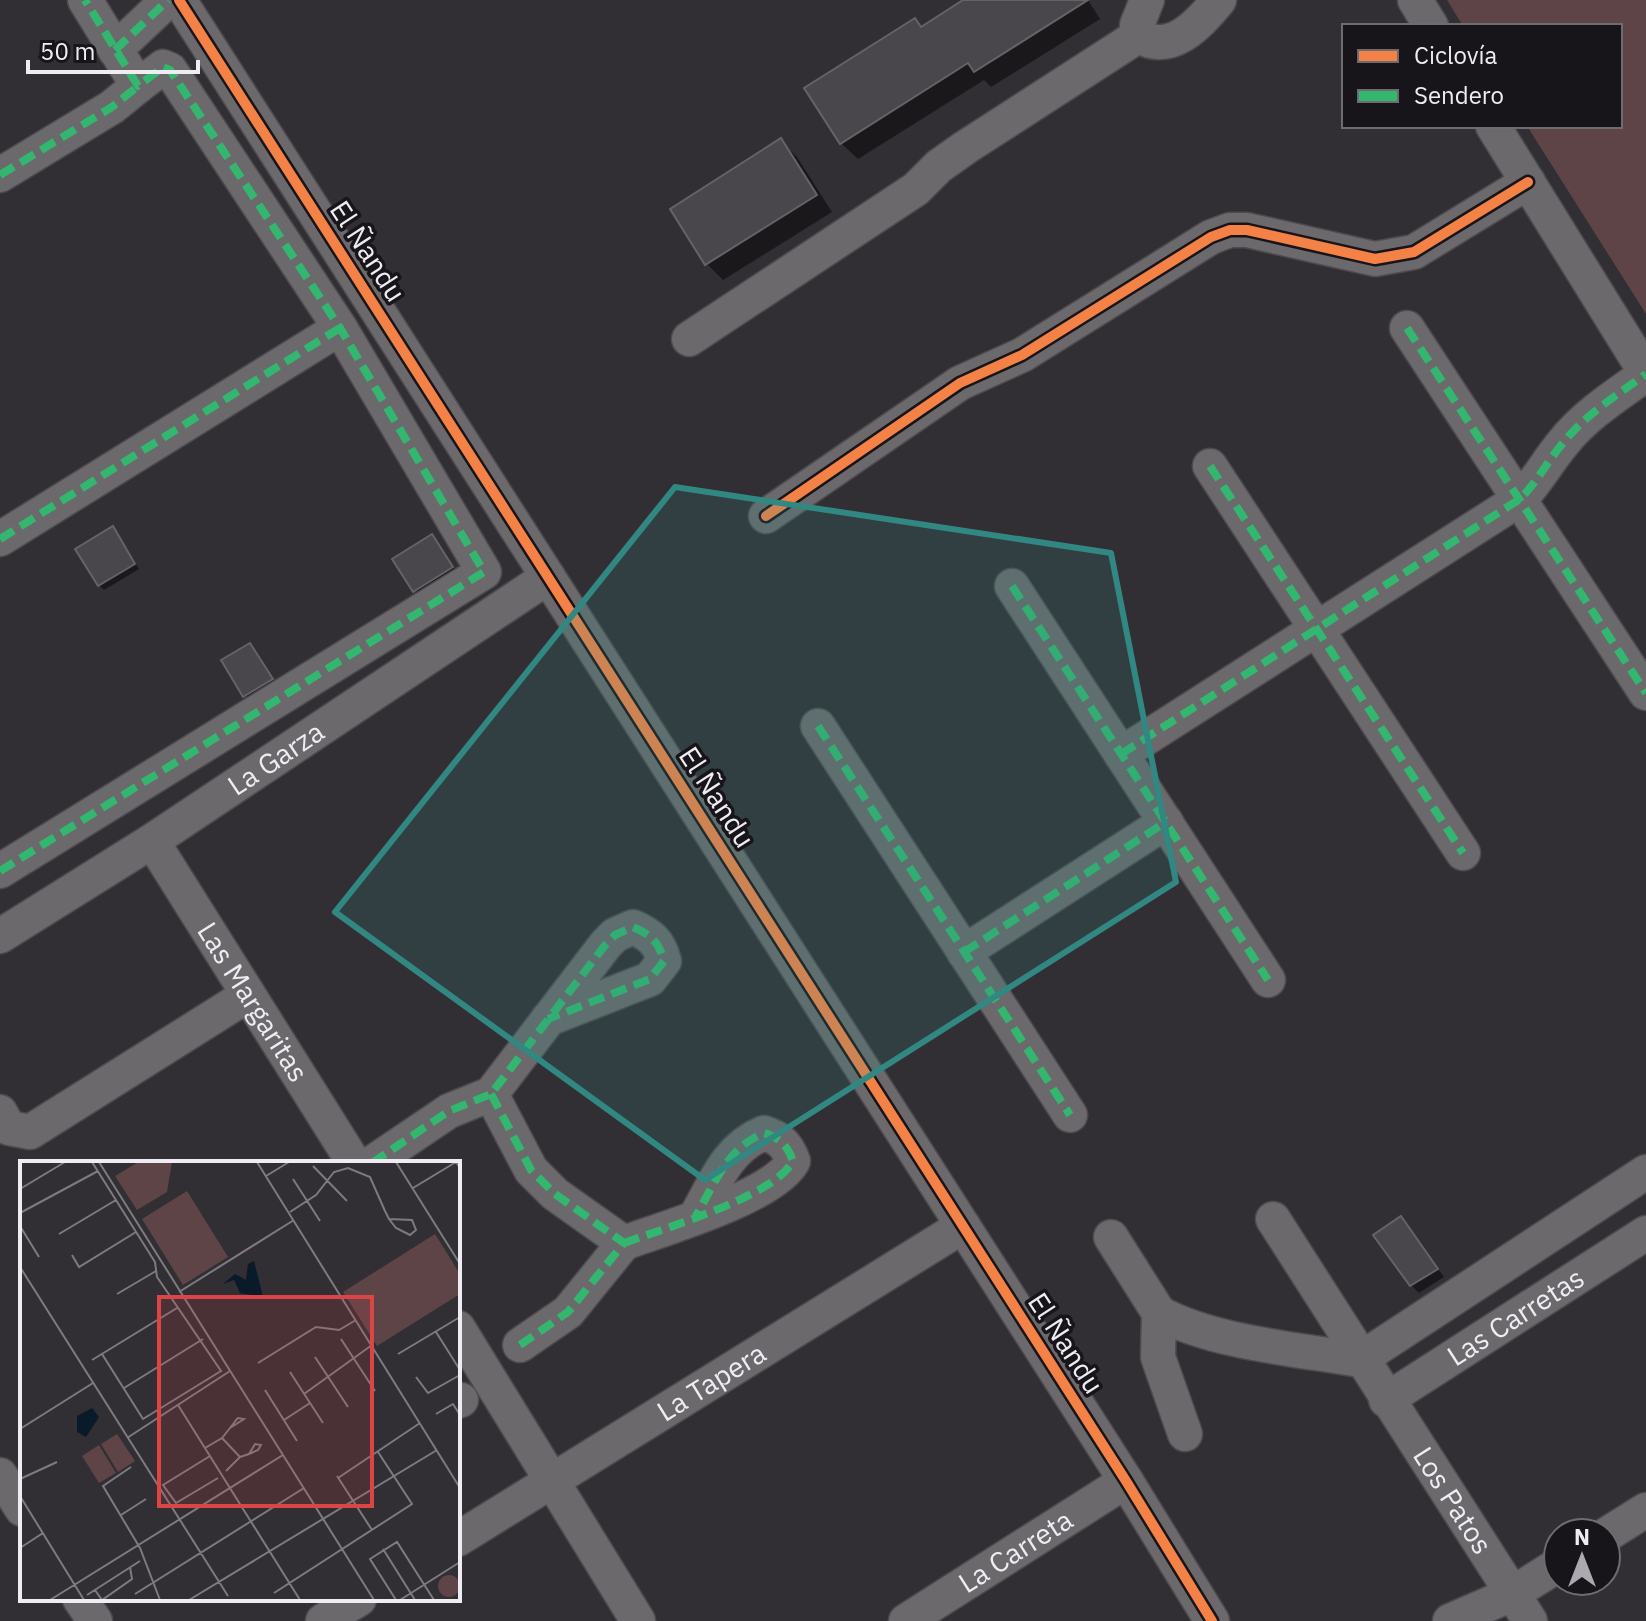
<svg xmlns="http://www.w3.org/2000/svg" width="1646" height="1621" viewBox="0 0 1646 1621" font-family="'IBM Plex Sans',sans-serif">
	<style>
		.green { fill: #5e4447 }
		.shadow { fill: #0007 }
		.building { fill: #49474c; stroke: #646368; stroke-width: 2 }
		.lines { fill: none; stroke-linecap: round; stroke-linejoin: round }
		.minor-casing { stroke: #4d4a4f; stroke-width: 37 }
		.minor { stroke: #6b696c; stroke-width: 34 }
		.quiet { stroke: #33b770; stroke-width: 8; stroke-dasharray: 16 8; stroke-linecap: butt }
		.cycleway-casing { stroke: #18151a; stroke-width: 15 }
		.cycleway { stroke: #f48246; stroke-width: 10 }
		.marked { fill: #318882; fill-opacity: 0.2; stroke: #318882; stroke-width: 6; stroke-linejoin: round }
		.labels { text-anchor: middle; stroke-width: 7; stroke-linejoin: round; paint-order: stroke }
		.street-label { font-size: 28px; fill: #efecf3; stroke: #18151a }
		.inset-road { fill: none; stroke: #7d7a80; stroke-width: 2 }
		.view { fill: #da4546; fill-opacity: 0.15; stroke: #da4546; stroke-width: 4 }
		.inset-edge { fill: none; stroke: #efecf3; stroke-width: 4 }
	</style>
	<rect width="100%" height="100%" fill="#312e34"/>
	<!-- green -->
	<polygon class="green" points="1447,0 1646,0 1646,314 1527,126 1620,126 1620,26 1463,26"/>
	<!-- shadow -->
	<g class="shadow">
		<polygon points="967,0 1088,0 1100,19 991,87 984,80 858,159 841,143 915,20 922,28"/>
		<polygon points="780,141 797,157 832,212 723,280 707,264"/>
		<polygon points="117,534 139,569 104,590 99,585"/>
		<polygon points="437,542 457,573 420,596 395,560"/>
		<polygon points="250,645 276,685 250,701 224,661"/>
		<polygon points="1401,1219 1444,1277 1419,1293 1411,1285"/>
	</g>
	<!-- building -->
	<g class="building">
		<polygon points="963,0 1088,0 974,72 968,63 840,144 804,88 915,18 921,27"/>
		<polygon points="781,138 817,195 705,265 670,209"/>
		<polygon points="113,526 135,564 98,586 75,549"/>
		<polygon points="432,534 453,567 413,592 392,559"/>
		<polygon points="250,643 273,679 243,697 221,660"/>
		<polygon points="1401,1216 1438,1269 1410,1286 1373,1235"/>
	</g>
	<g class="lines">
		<defs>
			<g id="minor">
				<polyline points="179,0 1126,1481 1212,1621"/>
				<path d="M1147,0l-10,25 1,11c34,19 60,-11 81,-36"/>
				<polyline points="1415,0 1431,26"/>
				<polyline points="115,50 168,0"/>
				<polyline points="1493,126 1646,373"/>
				<polyline points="0,175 112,107 138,86"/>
				<polyline points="1407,328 1646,693"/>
				<polyline points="689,339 916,189 939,166 966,147 1138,36"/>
				<polyline points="1210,466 1463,853"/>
				<polyline points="766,516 960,383 1022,355 1211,237 1230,230 1247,230 1375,259 1414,252 1528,182"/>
				<polyline points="0,539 340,328"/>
				<polyline points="1012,586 1268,980"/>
				<polyline points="818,726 1070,1115"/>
				<path d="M1121,754l399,-255c17,-17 27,-37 43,-56 22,-28 54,-48 83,-69"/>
				<path id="s1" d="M152,841l202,322"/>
				<polyline points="0,871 484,572 340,328 170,70 163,67 138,86 85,0"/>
				<path id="s2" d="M0,936l152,-95 396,-264"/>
				<polyline points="964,952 1166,822"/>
				<polyline points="491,1094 531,1170 555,1194 624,1243 568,1312 520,1345"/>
				<polyline points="0,1112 9,1128 30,1132 248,995"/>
				<path d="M372,1163l77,-52 42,-17 115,-150 9,-9 18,-8c18,8 26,15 31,34l-14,18 -102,40"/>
				<path id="s3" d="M1273,1219l257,402"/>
				<polyline points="1111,1237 1159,1313 1158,1357 1185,1434"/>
				<path d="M624,1243c41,-15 151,-47 169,-82 -6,-16 -13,-23 -29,-28 -37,15 -49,50 -68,83"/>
				<path d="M1159,1313c55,30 138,36 200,47l287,-188"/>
				<polyline points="458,1328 638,1621"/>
				<path id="s4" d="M1386,1400l260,-167"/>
				<polyline points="458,1401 461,1400"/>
				<polyline points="0,1475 22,1509"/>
				<polyline points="1606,1535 1646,1510"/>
				<path id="s5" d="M458,1539l505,-313"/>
				<polyline points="80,1599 95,1621"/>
				<polyline points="323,1621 359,1599"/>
				<path id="s6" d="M906,1621l220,-140"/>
				<polyline points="1450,1621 1512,1594 1558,1565"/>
			</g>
		</defs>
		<!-- minor casing -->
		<use href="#minor" class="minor-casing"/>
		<!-- minor -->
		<use href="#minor" class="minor"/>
		<!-- quiet -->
		<g class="quiet">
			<polyline points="115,50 168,0"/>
			<polyline points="0,175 112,107 138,86"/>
			<polyline points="1407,328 1646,693"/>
			<polyline points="1210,466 1463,853"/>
			<polyline points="0,539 340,328"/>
			<polyline points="1012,586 1268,980"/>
			<polyline points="818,726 1070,1115"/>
			<path d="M1121,754l399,-255c17,-17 27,-37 43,-56 22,-28 54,-48 83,-69"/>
			<polyline points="0,871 484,572 340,328 170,70 163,67 138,86 85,0"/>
			<polyline points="964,952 1166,822"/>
			<polyline points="491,1094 531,1170 555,1194 624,1243 568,1312 520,1345"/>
			<path d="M372,1163l77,-52 42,-17 115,-150 9,-9 18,-8c18,8 26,15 31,34l-14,18 -102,40"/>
			<path d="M624,1243c41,-15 151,-47 169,-82 -6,-16 -13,-23 -29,-28 -37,15 -49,50 -68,83"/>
			<polyline points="458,1401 461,1400"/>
		</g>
		<defs>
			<g id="cycleway">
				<polyline points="179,0 1126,1481 1212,1621"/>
				<polyline points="766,516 960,383 1022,355 1211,237 1230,230 1247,230 1375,259 1414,252 1528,182"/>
			</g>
		</defs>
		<!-- cycleway casing -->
		<use href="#cycleway" class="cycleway-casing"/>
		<!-- cycleway -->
		<use href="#cycleway" class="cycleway"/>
	</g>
	<!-- marked area -->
	<path class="marked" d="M675,487l436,66 65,329 -471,298 -370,-268z"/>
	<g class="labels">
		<!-- street labels -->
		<g class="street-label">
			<text transform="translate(368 251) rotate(57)" y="10">El Ñandu</text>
			<text dy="10" stroke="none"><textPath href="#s2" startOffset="328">La Garza</textPath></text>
			<text transform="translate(717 797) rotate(57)" y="10">El Ñandu</text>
			<text dy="10" stroke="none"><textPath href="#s1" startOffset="190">Las Margaritas</textPath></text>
			<text dy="10" stroke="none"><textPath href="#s4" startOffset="154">Las Carretas</textPath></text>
			<text transform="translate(1066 1343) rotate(57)" y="10">El Ñandu</text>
			<text dy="10" stroke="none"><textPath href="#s5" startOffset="298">La Tapera</textPath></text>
			<text dy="10" stroke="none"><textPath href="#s3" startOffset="334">Los Patos</textPath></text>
			<text dy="10" stroke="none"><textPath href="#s6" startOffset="130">La Carreta</textPath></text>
		</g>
	</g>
	<!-- overview -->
	<g transform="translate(20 1161)">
		<rect width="440" height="440" fill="#312e34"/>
		<path d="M118,1h34l-5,30 -30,18 -22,-34zM167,30l41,66 -45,28 -41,-66zM415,73l25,40v20l-83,52 -34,-54zM97,273l18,27 -17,11 -17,-28zM79,284l17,28 -17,10 -17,-27zM418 425a11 11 0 1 1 22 0a11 11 0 1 1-22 0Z" fill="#5e4447"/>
		<path d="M234,100l9,36 -23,-4 -6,-13 -11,4 12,-10 11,6 2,-16zM72,247l7,9 -13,20 -9,-5v-16z" fill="#091b2a"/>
		<path class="inset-road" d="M72,1l63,100 2,15 64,94 -78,48 -41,-65M79,1l275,438M237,1l203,326M376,1l64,102M293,5l34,35M246,15l23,-14M273,18l27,42M393,27l43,-26 4,6M0,28l45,-27M270,51l26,-17 18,-23 14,-4 22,9 15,34 4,8 7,9 14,7 6,-5 -4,-10 -23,-1M0,52l78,-42M0,65l19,31M39,73l57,-34M52,94l7,12 57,-35M0,106l208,329M159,131l115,-72M97,133l39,-23M416,171l24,38M321,178l34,52M378,193l62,-37M295,196l33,50M72,199l85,-52M238,202l58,-36 23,3 17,-10M270,211l33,51M396,216l12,16 32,-18M104,227l79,-49M245,229l32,51M284,233l68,-49M158,244l122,195M416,253l17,-10 7,11M264,259l26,-17M0,268l73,-46M107,277l103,-67M202,277l18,19 -14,14M185,287l17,-10 8,-10 7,-9 1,-1 6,1 -14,9M190,295l-47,29 13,18 42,-25M220,296l9,-3 9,-4 3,-5 -6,-1 -6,10M111,306l-28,19 37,62 20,52M317,315l35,54M318,317l82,-55M0,318l37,-17M0,335l64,104M101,354l25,-16M0,387l23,-15M363,388l32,51M75,429l7,10 30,-21 -2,-12M254,432l138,-89 -34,-52M115,433l169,-106M67,434l53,-34M30,439l233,-145M169,439l248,-150M376,439l-26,-41 27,-17 37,58M380,439l60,-38"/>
		<path class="view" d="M139,136h213v209h-213z"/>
		<rect width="440" height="440" class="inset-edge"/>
	</g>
	<!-- legend -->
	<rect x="1342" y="24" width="280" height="104" fill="#18151a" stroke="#6e6b71" stroke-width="2"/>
	<rect x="1358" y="50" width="40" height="12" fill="#f48246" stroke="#6e6b71" stroke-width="2"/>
	<text x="1414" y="64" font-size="24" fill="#efecf3">Ciclovía</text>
	<rect x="1358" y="90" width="40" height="12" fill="#33b770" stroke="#6e6b71" stroke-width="2"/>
	<text x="1414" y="104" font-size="24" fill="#efecf3">Sendero</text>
	<!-- north arrow -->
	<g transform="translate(1582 1557)"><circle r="38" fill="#18151a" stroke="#6e6b71" stroke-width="2"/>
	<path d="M0-6L14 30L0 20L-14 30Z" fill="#acaab0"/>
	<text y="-12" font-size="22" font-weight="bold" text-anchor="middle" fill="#efecf3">N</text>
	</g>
	<!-- scale -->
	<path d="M28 60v12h170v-12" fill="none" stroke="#efecf3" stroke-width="4"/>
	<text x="40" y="60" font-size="24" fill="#efecf3" stroke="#18151a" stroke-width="6" paint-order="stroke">50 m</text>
</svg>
